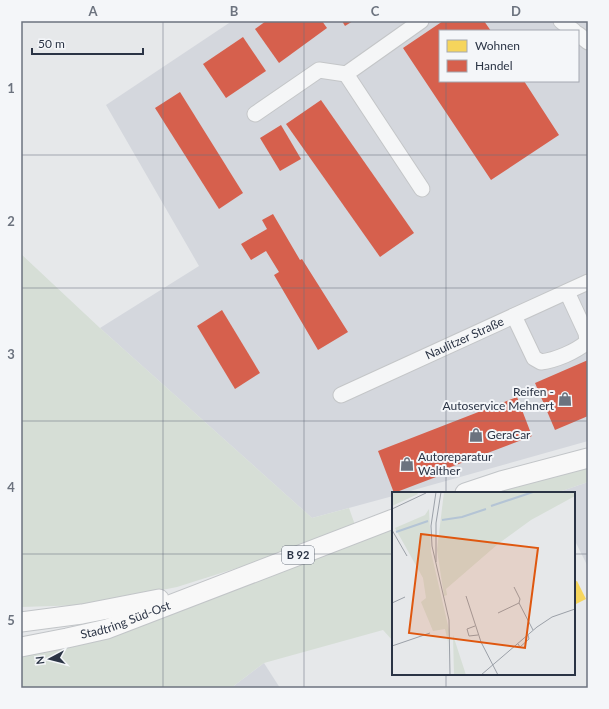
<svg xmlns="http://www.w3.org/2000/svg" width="609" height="709" viewBox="0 0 609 709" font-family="Lato,sans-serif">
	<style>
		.built { fill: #d4d7dd; fill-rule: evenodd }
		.green { fill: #d6ded6 }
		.homes { fill: #f6d55c }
		.shops { fill: #d6604d }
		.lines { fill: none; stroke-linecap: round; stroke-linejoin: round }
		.minor-casing { stroke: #c4c6c8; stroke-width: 17 }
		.major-casing { stroke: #c2c5c8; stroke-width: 21 }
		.minor { stroke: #f5f6f7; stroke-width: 15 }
		.major { stroke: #f8f8f8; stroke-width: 19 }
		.grid { fill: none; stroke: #6c737f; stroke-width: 1; stroke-opacity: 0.55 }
		.labels { text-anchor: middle; stroke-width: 4; stroke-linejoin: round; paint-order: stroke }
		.shield { fill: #f4f6f9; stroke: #676e7b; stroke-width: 1 }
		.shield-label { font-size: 11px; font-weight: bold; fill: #2b3445 }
		.street-label { font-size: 12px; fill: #2b3445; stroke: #f4f6f9 }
		.poi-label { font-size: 12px; fill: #2b3445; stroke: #f4f6f9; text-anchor: start }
		.inset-river { fill: none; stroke: #b4c4d5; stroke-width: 2 }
		.inset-road { fill: none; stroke: #9ba0a8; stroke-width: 1 }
		.view { fill: #df570f; fill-opacity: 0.15; stroke: #df570f; stroke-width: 2 }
		.inset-edge { fill: none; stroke: #2b3445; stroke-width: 2 }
		.neatline { fill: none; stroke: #6c737f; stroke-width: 1.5 }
		.grid-label { font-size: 13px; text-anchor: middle; font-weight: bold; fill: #6c737f }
	</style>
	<rect width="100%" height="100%" fill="#e6e8ea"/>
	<!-- built -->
	<g class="built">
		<path d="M232,21h356v420l-185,52h-10v3l-81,22 -212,-190 99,-62 -93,-161zM440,31h138v50h-138z"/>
		<polygon points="588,482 588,567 574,539 574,493 556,493"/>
		<polygon points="264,663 280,688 231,688"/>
	</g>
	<!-- green -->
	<g class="green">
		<polygon points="21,254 100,328 312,518 349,508 355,525 272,557 177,587 86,605 21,607"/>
		<polygon points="588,465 588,482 556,493 485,493"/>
		<polygon points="393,526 393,641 383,630 264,663 231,688 21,688 21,656 53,651 103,637"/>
	</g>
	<!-- homes -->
	<polygon class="homes" points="577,581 586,599 574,605 574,582"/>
	<!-- shops -->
	<g class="shops">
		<polygon points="266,21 322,21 327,28 279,63 255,29"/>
		<polygon points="342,21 353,21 345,26"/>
		<polygon points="443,21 484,21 491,31 440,31 440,81 524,81 559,135 491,180 403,48"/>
		<polygon points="243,37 266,71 226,98 203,64"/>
		<polygon points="180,92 243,193 219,209 155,108"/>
		<polygon points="321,100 414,233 380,257 286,124"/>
		<polygon points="281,125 301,159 280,171 260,138"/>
		<polygon points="273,214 300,260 302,259 348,332 318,350 274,275 279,272 266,251 251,260 241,244 267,229 262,220"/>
		<polygon points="222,310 260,373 235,389 197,326"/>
		<polygon points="588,360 588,416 555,430 535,383"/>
		<polygon points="517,397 532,436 435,473 436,477 394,493 378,451"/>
	</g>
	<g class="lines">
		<defs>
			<g id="minor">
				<polyline points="421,21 346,74 422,189"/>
				<polyline points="561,21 574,31"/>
				<polyline points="578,34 588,42"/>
				<polyline points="255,114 319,70 346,74"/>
				<path d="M514,316l20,42 7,4c15,-2 34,-10 46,-20l-1,-9 -19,-41"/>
				<path id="s1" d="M341,395l247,-113"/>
			</g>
			<g id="major">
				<polyline points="465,493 501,481 588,458"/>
				<polyline points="21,622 82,614 159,599"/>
				<path id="s2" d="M21,647l46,-9 40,-9 286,-110"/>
			</g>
		</defs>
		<!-- minor casing -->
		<use href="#minor" class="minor-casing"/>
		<!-- major casing -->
		<use href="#major" class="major-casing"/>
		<!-- minor -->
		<use href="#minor" class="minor"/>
		<!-- major -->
		<use href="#major" class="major"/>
	</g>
	<!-- grid -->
	<path class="grid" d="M163,21v667M304,21v667M446,21v10M446,81v412M21,155h567M21,288h567M21,421h567M21,554h372M574,554h14M446,674v14"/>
	<!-- icons -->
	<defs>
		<symbol id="shop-bare" viewBox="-9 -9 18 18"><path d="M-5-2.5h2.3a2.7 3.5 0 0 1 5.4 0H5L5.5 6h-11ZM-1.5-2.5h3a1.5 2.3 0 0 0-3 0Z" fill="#6c737f" stroke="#f4f6f9" stroke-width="2.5" paint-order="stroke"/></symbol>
	</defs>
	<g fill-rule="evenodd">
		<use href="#shop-bare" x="555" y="389" width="20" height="20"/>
		<use href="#shop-bare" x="466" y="425" width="20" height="20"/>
		<use href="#shop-bare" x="397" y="454" width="20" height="20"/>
	</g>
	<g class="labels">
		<!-- shield labels -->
		<rect class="shield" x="282" y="546" width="32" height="18" rx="3"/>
		<g class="shield-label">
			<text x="298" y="559">B 92</text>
		</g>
		<!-- street labels -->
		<g class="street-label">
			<text dy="4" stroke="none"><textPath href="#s1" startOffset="136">Naulitzer Straße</textPath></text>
			<text dy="4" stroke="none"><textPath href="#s2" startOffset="108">Stadtring Süd-Ost</textPath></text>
		</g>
		<!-- poi labels -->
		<g class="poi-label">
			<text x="554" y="396" text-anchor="end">Reifen -<tspan x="554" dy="14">Autoservice Mehnert</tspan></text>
			<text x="487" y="439">GeraCar</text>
			<text x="418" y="461">Autoreparatur<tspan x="418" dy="14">Walther</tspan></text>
		</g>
	</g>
	<!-- overview -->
	<g transform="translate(392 492)">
		<rect width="183" height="183" fill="#e6e8ea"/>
		<path d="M0,0h25l1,2 -26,12zM52,0h131v4l-44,24 -33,24 -52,45 1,6 -3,1 -7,-46zM37,17l2,43 18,78 -3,43 2,-31 -3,-13 -12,2 -12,-29 5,-4 -3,-20 -28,-50 30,-13zM61,143l13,40h-12z" fill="#d6ded6"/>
		<path class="inset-river" d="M99,14l42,-14M50,28l20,-3 24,-8M4,40l32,-11"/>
		<path class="inset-road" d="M44,0l-5,34 1,20 17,74 1,55M0,17l34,-16M0,38l15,26M44,70v-39l5,-31M122,95l6,12 -1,4M74,104l15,46 17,33M0,111l13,-6M106,121l21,-10 14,27M83,134l-8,3 2,7 9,-1M126,152l2,3 9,-8 -1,-4M0,154l38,-13M89,183l56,-48 15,-10 23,-8"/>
		<path class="view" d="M29,42l117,14 -13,100 -116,-15z"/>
		<rect width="183" height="183" class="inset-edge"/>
	</g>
	<!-- border -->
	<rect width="609" height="709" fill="none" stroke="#f4f6f9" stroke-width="44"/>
	<!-- legend -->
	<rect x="439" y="30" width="140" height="52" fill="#f4f6f9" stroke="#a4a8b1"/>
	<rect x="447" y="40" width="20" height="12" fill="#f6d55c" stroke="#a4a8b1"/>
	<text x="475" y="50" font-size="12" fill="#2b3445">Wohnen</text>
	<rect x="447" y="60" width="20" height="12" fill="#d6604d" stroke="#a4a8b1"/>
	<text x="475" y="70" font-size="12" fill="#2b3445">Handel</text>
	<!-- north arrow -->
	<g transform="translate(50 659) rotate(263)" stroke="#f4f6f9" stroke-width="3" paint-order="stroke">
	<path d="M0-3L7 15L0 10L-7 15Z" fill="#2b3445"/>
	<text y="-6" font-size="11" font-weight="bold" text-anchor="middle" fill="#2b3445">N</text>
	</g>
	<!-- scale -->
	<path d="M32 48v6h111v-6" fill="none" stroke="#2b3445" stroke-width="2"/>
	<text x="38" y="48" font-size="12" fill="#2b3445" stroke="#f4f6f9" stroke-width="3" paint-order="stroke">50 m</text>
	<rect x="22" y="22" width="565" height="665" class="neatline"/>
	<g class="grid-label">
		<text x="93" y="16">A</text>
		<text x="234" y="16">B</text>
		<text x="375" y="16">C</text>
		<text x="516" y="16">D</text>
		<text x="11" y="93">1</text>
		<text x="11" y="226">2</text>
		<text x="11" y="359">3</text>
		<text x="11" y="492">4</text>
		<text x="11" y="625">5</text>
	</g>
</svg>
